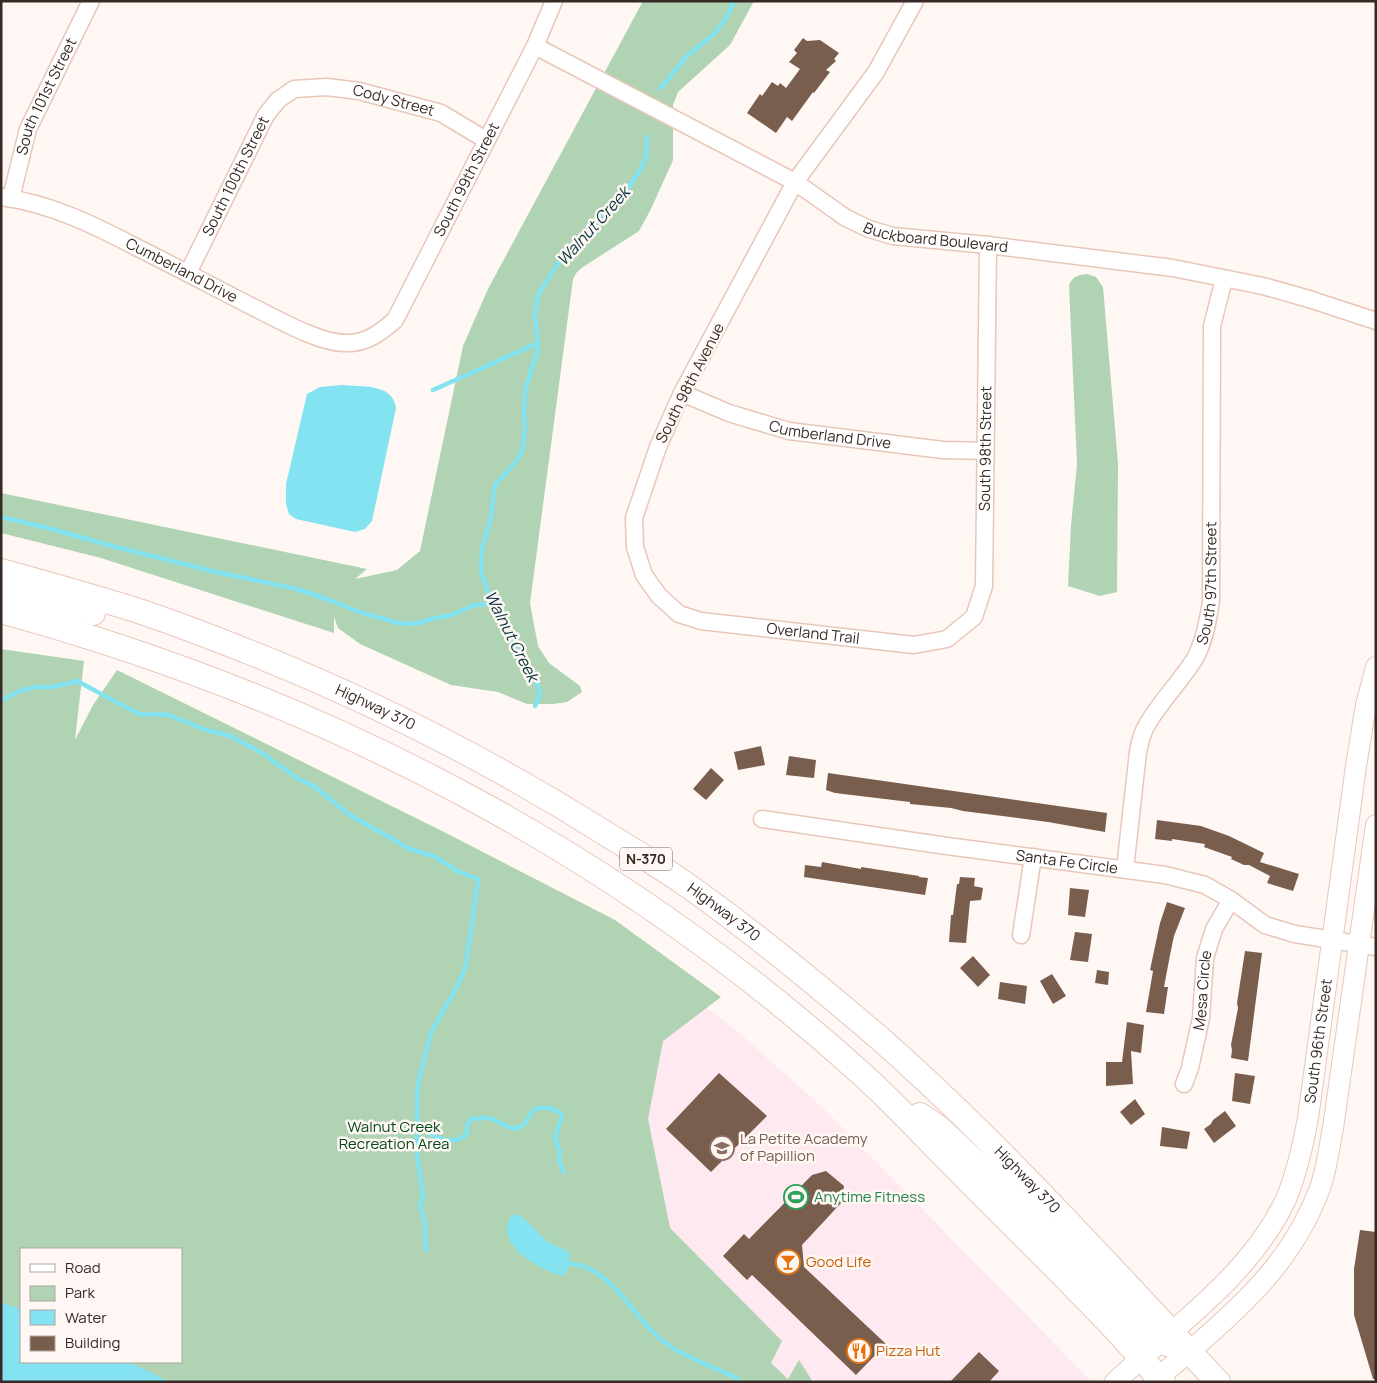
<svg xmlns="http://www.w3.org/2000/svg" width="1377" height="1383" viewBox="0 0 1377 1383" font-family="Manrope,sans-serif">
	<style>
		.commercial { fill: #fde9ef }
		.green { fill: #afd3b3; fill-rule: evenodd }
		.water { fill: #83e3f1 }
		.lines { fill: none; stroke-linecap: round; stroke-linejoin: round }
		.stream { stroke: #83e3f1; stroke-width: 4.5 }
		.building { fill: #795e4e }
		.minor-casing { stroke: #e8c7b8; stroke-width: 19 }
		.major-casing { stroke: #e8c7b8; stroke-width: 22 }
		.highway-casing { stroke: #e8c7b8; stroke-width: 26 }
		.minor { stroke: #fff; stroke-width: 16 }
		.major { stroke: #fff; stroke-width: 20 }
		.highway { stroke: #fff; stroke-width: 24 }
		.labels { text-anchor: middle; stroke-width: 5; stroke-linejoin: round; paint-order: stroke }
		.shield { fill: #fef7f4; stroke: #736863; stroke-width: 1 }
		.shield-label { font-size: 14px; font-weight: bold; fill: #372a25 }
		.street-label { font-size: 15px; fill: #372a25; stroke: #fef7f4 }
		.park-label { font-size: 15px; fill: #024719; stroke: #fef7f4 }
		.education-label { font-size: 15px; fill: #785e54; stroke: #fef7f4; text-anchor: start }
		.leisure-label { font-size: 15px; fill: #27864d; stroke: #fef7f4; text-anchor: start }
		.food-label { font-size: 15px; fill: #c56008; stroke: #fef7f4; text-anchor: start }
		.water-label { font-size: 16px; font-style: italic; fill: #03343a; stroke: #fef7f4 }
	</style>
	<rect width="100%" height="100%" fill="#fef7f4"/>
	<!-- commercial -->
	<polygon class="commercial" points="641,959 737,1031 825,1110 1092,1382 791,1382 652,1250"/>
	<!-- green -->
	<g class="green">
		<polygon points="643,1 754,1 730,45 678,92 673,105 673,160 651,209 639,231 583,267 577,272 573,279 530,603 538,646 549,663 580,686 582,692 567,702 553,704 527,704 498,692 451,685 360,644 338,628 334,617 334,633 101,558 1,533 1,493 367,569 355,579 397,570 420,551 463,346 488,289"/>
		<path d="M1087,274l9,3 7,10 15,177 -1,128 -17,4 -32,-10 3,-60 6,-62 -8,-179c4,-9 9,-10 18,-11z"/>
		<path d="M1,649l83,12 -9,79 18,-35 24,-35 327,162 171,88 106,77 -58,44 -15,78 22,109 112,113 -11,22 17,16 11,-19 14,22h-812zM21,1249h160v113h-160z"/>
	</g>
	<!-- water -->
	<g class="water">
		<path d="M342,385c20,2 51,-2 54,23l-24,113 -7,8 -10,3 -59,-13 -7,-5 -3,-10v-20l21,-90 13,-7z"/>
		<path d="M512,1215h8l29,28 17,7 4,6 -3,16 -4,4c-19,-5 -55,-23 -56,-46 0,-5 2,-10 5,-15z"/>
		<polygon points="1,1302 21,1310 21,1362 129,1362 170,1382 1,1382"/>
	</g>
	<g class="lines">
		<!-- stream -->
		<g class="stream">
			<polyline points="661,88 687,56 713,35 726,18 734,1"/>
			<polyline points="433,390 538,343"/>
			<polyline points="1,517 48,528 112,546 216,572 297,589 332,601 362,613 399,623 415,624 431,619 451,615 475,605 492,604"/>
			<polyline points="1,700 22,690 37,687 53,687 77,681 139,714 169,715 203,729 230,736 259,751 297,778 315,787 350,815 410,849 434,856 459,872 478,879 466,964 461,979 431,1033 421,1071 417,1093 417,1153 423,1196 420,1205 425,1223 426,1250"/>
			<polyline points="535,706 540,695 538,685 504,629 492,604 481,571 482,549 491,516 495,485 515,463 523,449 525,428 524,412 525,391 538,348 535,313 537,298 542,288 559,262 627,189 639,172 646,157 647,137"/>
			<path d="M417,1126c13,9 36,22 50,8v-9l4,-6c5,0 12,-2 16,-1 11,1 20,12 30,10 15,-2 8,-26 35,-19 5,1 7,2 10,6l-7,23 5,14 -1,9 5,11"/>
			<polyline points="417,1139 432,1142 443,1148"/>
			<path d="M570,1264c34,0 61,45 81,66 23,25 58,34 87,49"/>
		</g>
	</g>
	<!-- building -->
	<g class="building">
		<polygon points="803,38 807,41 820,40 839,53 834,59 836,61 826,70 830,72 814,93 813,92 792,121 787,117 776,133 747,113 760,94 762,96 772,82 778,86 780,83 786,88 800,69 789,62 797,53 794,50"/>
		<polygon points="761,746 765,765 738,770 734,752"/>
		<polygon points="789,756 816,760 814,778 786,775"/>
		<polygon points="711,768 724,780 706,800 693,789"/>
		<polygon points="828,773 1107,813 1105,832 1048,822 963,811 951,808 910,804 910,802 835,793 826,790"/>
		<polygon points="1157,820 1201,826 1229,836 1264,853 1260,862 1299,874 1293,891 1267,883 1270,876 1249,865 1244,865 1231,859 1232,857 1204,847 1205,844 1172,839 1172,841 1155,839"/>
		<polygon points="822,862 861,869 861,867 919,876 919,877 928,878 925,895 804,877 805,865 821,867"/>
		<polygon points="960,877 975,878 974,886 983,888 981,900 970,901 966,943 949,942 951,915 953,915 957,884 959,884"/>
		<polygon points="1070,888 1089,890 1085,917 1068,915"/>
		<polygon points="1167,902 1185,908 1174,936 1170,955 1164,987 1168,987 1164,1014 1146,1012 1153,971 1150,970 1160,923"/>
		<polygon points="1075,932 1092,934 1088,962 1070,960"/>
		<polygon points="1245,951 1262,953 1248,1061 1231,1058 1232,1050 1231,1045 1238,1008 1237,1003"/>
		<polygon points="973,956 990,975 978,987 960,968"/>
		<polygon points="1097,970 1109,972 1108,985 1095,983"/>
		<polygon points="1052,974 1066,996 1053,1004 1040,981"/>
		<polygon points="1000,982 1027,986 1025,1004 998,999"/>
		<polygon points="1127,1022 1144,1025 1141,1053 1131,1051 1133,1084 1106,1086 1106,1062 1122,1062"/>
		<polygon points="719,1073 767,1116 711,1172 666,1129"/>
		<polygon points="1235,1073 1255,1076 1250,1104 1232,1101"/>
		<polygon points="1135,1099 1145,1114 1131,1125 1120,1112"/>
		<polygon points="1225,1111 1236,1126 1214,1143 1204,1129 1211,1124 1213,1120"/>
		<polygon points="1162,1127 1190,1132 1187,1149 1160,1146"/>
		<polygon points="826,1171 844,1186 841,1203 802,1245 804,1267 886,1344 856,1375 752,1275 747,1280 723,1256 744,1234 749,1239 812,1175"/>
		<polygon points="1360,1230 1376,1232 1376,1379 1373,1379 1354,1315 1354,1269"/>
		<polygon points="979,1352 999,1371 989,1382 950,1382"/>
	</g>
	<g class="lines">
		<defs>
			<g id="minor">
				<path id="s1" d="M915,1l-39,71 -81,110 -113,211 -24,54 -24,71 1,29 9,28 15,21 20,18 22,7 213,24 33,-6 27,-22 10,-31 4,-341"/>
				<path id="s2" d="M535,46l260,136 51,36 23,11 24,7 95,9 185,23 90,18 46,13 67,22"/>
				<path id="s3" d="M1,197c48,6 93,28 135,50 38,19 76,39 115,59 25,12 67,37 94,37 21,1 35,-10 50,-23l140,-274 19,-45"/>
				<path id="s4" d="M11,198l17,-69 63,-128"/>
				<path id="s5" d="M188,273l78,-158 12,-15 16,-11 33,-2 32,4 82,22 45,27"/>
				<path id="s6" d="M682,393l47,20 60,18 154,19 42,1"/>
				<path id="s7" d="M762,819l185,27 218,29 40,10 26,15 34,25 30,9 81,13"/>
				<path id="s8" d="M1125,869l13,-117c2,-10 4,-20 10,-29 13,-22 32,-41 46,-63 10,-17 14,-38 17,-59l1,-275 12,-47"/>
				<polyline points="1021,935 1033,857"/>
				<path id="s9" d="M1184,1084l6,-16 11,-50 4,-60 9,-29 17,-29"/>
			</g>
			<g id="major">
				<path id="s10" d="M1115,1382c61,-57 135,-106 171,-183 11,-26 17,-54 22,-81l48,-352 10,-61 10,-38"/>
				<path d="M1153,1382c12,-11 26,-21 38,-32 56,-48 103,-92 129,-162 7,-19 9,-40 13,-60l43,-303"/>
			</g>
			<g id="highway">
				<path id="s11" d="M1,571c41,11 82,23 122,35 43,13 85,30 126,46 126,50 245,111 359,183 26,16 52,31 76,48 66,46 132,101 193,153 122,107 230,228 341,346"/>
				<polyline points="1,590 93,613"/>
				<path d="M1,611c322,88 616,241 863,465 32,29 61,61 91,91 53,54 108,107 160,162 16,17 31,35 48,53"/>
				<polyline points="920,1115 939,1128 992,1177 1098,1287 1142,1335 1185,1350"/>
			</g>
		</defs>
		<!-- minor casing -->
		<use href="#minor" class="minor-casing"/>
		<!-- major casing -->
		<use href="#major" class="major-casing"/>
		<!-- highway casing -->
		<use href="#highway" class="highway-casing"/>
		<!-- minor -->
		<use href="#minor" class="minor"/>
		<!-- major -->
		<use href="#major" class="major"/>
		<!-- highway -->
		<use href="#highway" class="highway"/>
	</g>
	<!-- icons -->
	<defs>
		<symbol id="school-ring" viewBox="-11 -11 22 22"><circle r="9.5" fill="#fef7f4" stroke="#8d6e63" stroke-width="1.5"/><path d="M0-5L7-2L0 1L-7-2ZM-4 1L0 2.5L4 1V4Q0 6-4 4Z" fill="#8d6e63"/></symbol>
		<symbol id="stadium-ring" viewBox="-11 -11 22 22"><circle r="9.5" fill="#fef7f4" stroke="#2e9e5b" stroke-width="1.5"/><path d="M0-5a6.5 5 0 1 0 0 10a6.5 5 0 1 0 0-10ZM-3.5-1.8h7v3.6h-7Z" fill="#2e9e5b"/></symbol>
		<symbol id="bar-ring" viewBox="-11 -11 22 22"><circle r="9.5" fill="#fef7f4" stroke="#e8710a" stroke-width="1.5"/><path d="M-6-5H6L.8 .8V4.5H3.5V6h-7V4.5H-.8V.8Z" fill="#e8710a"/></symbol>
		<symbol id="restaurant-ring" viewBox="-11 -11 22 22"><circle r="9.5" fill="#fef7f4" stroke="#e8710a" stroke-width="1.5"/><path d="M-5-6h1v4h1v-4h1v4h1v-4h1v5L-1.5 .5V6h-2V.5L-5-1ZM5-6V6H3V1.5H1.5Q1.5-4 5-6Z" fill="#e8710a"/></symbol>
	</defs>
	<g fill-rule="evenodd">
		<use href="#school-ring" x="708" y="1134" width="28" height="28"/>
		<use href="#stadium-ring" x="782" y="1183" width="28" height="28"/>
		<use href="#bar-ring" x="774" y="1248" width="28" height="28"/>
		<use href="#restaurant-ring" x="845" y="1337" width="28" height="28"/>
	</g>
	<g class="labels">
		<!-- shield labels -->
		<rect class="shield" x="620" y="847.5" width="52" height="23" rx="4"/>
		<g class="shield-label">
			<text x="646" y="864">N-370</text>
		</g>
		<!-- street labels -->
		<g class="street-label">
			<text dy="5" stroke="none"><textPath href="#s4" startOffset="108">South 101st Street</textPath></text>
			<text dy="5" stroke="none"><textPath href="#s5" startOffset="316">Cody Street</textPath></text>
			<text dy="5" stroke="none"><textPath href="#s5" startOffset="108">South 100th Street</textPath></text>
			<text dy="5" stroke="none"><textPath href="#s3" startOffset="590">South 99th Street</textPath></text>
			<text dy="5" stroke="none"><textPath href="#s2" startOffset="449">Buckboard Boulevard</textPath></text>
			<text dy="5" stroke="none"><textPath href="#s3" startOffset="196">Cumberland Drive</textPath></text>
			<text transform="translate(690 383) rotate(-63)" y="5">South 98th Avenue</text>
			<text dy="5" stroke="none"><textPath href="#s6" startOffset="155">Cumberland Drive</textPath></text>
			<text dy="5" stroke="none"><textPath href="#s1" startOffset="1178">South 98th Street</textPath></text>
			<text dy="5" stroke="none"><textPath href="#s8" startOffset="306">South 97th Street</textPath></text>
			<text dy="5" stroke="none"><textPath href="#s1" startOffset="838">Overland Trail</textPath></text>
			<text dy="5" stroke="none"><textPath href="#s11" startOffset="399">Highway 370</textPath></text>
			<text dy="5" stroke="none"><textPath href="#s7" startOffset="308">Santa Fe Circle</textPath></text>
			<text dy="5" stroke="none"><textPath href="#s11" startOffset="804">Highway 370</textPath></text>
			<text dy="5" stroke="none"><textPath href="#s9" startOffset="96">Mesa Circle</textPath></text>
			<text dy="5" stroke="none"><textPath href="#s10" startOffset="414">South 96th Street</textPath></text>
			<text dy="5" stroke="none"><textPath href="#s11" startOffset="1209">Highway 370</textPath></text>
		</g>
		<!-- park labels -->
		<g class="park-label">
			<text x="394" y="1132">Walnut Creek<tspan x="394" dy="17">Recreation Area</tspan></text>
		</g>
		<!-- education labels -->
		<g class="education-label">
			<text x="740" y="1144">La Petite Academy<tspan x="740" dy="17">of Papillion</tspan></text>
		</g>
		<!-- leisure labels -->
		<g class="leisure-label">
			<text x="814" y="1202">Anytime Fitness</text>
		</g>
		<!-- food labels -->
		<g class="food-label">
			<text x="806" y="1267">Good Life</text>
			<text x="876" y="1356">Pizza Hut</text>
		</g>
		<!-- water labels -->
		<g class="water-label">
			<text transform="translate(593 226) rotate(-48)" y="6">Walnut Creek</text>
			<text transform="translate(512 636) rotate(63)" y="6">Walnut Creek</text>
		</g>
	</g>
	<!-- border -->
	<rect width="1377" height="1383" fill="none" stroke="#372a25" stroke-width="5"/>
	<!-- legend -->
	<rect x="20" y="1248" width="162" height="115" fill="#fef7f4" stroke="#aea5a1"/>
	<rect x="30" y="1264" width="25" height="8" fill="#ffffff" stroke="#aea5a1"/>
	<text x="65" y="1273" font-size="15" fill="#372a25">Road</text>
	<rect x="30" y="1286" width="25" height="15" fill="#afd3b3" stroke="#aea5a1"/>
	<text x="65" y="1298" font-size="15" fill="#372a25">Park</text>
	<rect x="30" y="1310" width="25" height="15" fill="#83e3f1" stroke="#aea5a1"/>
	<text x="65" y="1323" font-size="15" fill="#372a25">Water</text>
	<rect x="30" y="1336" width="25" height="15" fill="#795e4e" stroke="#aea5a1"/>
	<text x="65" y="1348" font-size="15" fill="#372a25">Building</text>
</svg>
